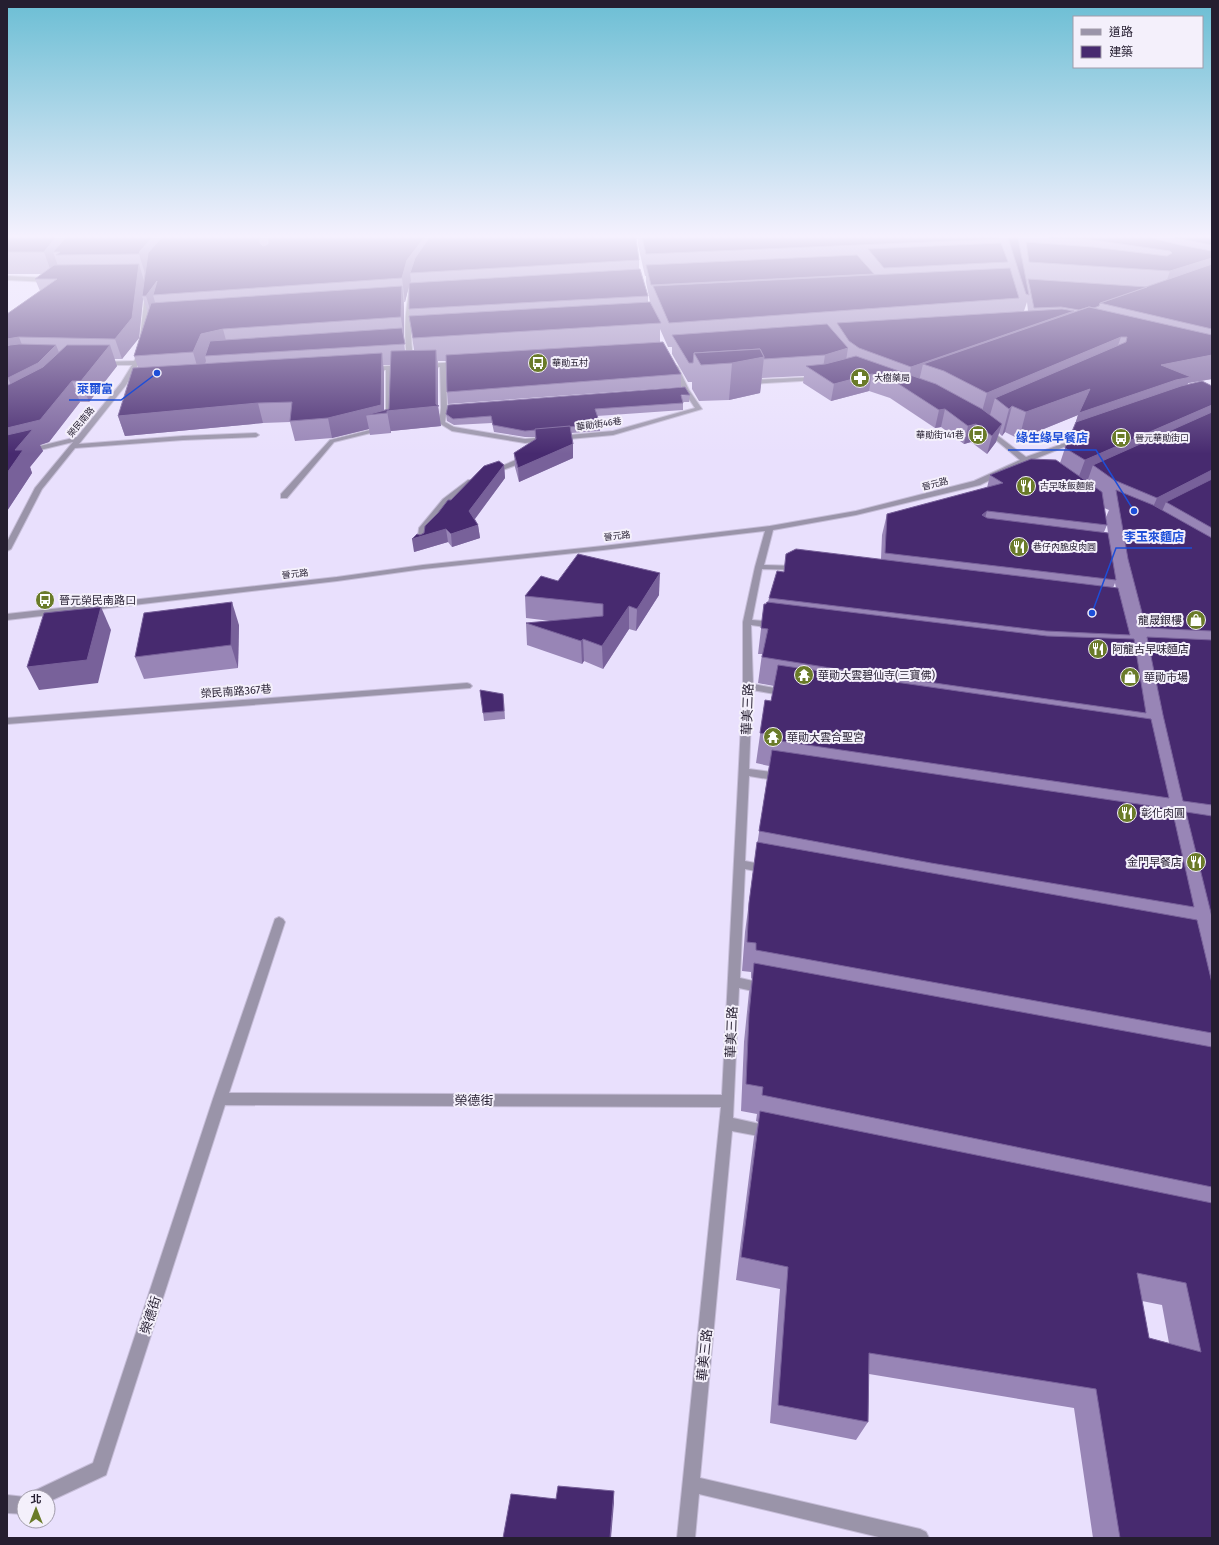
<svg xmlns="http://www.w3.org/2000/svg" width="1219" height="1545" viewBox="0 0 1219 1545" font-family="'Fira Sans','Noto Sans TC',sans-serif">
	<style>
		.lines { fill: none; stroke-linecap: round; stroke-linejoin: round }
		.minor-casing { stroke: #c6bdd8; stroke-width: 2 }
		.minor { fill: #9a94a9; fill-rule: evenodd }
		.wall { fill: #9885b6; fill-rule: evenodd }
		.shaded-wall { fill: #78619a }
		.building { fill: #472a6f; stroke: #78619a; fill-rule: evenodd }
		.labels { text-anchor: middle; stroke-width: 4; stroke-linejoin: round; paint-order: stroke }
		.far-poi-label { font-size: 9px; fill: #251e30; stroke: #f4f0fb; text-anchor: start }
		.far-street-label { font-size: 9px; fill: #251e30; stroke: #f4f0fb }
		.poi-label { font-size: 11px; fill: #251e30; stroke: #f4f0fb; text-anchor: start }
		.street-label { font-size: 11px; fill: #251e30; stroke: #f4f0fb }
		.near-street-label { font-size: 13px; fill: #251e30; stroke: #f4f0fb }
		.leader { fill: none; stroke: #1d4ed8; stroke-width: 1.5 }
		.callout-dot { fill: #1d4ed8; stroke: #f4f0fb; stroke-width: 1.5 }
		.callout-label { font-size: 12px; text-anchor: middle; font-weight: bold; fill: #1d4ed8; stroke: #f4f0fb; stroke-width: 4; stroke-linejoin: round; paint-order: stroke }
	</style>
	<rect width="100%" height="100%" fill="#e9e0fd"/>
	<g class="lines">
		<defs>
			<g id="minor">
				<polygon points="7,276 49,278 52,280 49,282 7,280"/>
				<path d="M413,286l3,2c-6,26 -6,51 -2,77l-3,2 -3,-2c-4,-26 -4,-51 2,-77z"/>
				<polygon points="148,292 151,294 144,355 126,385 79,444 183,436 256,433 259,435 256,437 183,440 75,448 42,489 11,549 7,551 7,542 35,488 73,442 7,458 7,454 77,437 121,383 132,365 102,365 99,363 100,362 134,361 138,355 145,294"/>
				<polygon points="459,362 462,364 461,365 446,367 447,408 445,422 454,427 525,439 613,431 695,408 683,390 672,367 675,365 678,367 689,390 702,409 613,435 525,443 452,431 439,423 441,408 440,367 425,368 422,366 425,364"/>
				<polygon points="403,365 406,367 405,368 392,370 391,428 334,442 287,498 281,498 281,494 330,440 386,426 386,370 372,371 369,369 372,367"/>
				<polygon points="816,377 819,379 818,380 749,384 746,382 749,380"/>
				<polygon points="985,429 989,429 1026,457 1076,439 1081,440 1030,461 1034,464 1032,465 1028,465 1024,463 980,485 856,515 773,530 764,565 797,566 801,568 797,570 762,569 752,620 775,622 779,625 775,628 751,625 753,684 786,690 791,693 786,696 752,690 749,769 780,773 784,774 785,777 784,780 780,781 749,776 745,861 771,866 772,869 771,872 767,873 745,869 740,978 766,984 768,988 766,992 762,993 739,988 733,1118 769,1126 774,1127 776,1132 774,1137 769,1138 732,1131 700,1478 920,1529 926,1532 929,1538 883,1538 699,1494 695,1538 677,1538 721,1107 225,1105 106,1475 48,1502 48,1497 31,1497 34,1491 93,1463 213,1099 275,919 279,917 283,919 285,922 229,1093 722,1095 743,686 743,622 755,567 765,531 603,550 423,569 337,581 7,620 7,614 337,577 423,565 603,546 770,526 856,511 974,481 1020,460 985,431"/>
				<polygon points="525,456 528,458 519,464 492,474 488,472"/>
				<polygon points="468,480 474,480 475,482 449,503 426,530 425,545 421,547 418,547 417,545 419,528 443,499"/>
				<polygon points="467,683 470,684 472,686 470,688 7,724 7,718"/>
				<polygon points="7,1495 25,1497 24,1497 24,1514 7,1513"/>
			</g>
		</defs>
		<!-- minor casing -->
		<use href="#minor" class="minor-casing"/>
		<!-- minor -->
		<use href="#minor" class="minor"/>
	</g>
	<!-- wall -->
	<g class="wall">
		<path d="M7,238h261l-1,7 1,-1v-6h944v141l-24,4v1l24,2v1152h-119l-19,-130 -205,-34 -1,48 -12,18 -86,-17 10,-134 -44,-9 18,-143 4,-15 -2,-1 1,-7 -16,-3 3,-69 5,-50 3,-13 -1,-1v-6l-9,-1 3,-39 8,-60 16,-106 -13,-3 9,-63 6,1 3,-15 -16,-3 4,-29h-4l6,-50h2l2,-2 1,-4 15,-26 97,-13 1,-24 5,-21 100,-26 3,-13 70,-12 5,-15 11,-26 2,-7 -59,24 -14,-7 -3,4 -3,-3 -3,9 -9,12 -16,-12 -7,2 -23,-17 -6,1 -45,-30 -21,-7 -38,10 -28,-18 1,-7 -42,2 -2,15 -31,7 -30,1 -7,-12v-7h-4l-16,-28v-7h-4l-8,-18v14l21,31v13l-233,17 -1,-12 -1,-31h-8v45l3,20 -50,5v2l-21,2 -1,-6 -37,9 -37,3 -5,-19 -27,1 -138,13 -7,-20 20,-49 -4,-11 14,-43 -5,-14 -4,39 -17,21h-8l3,7 -28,36h-9l-31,40 -9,3 3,6 -13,16 2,6 -25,38v-197l33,-23 -5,-12 8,-5h-36zM636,239h2v6l7,31h1v6l4,20h-2v-6l-9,-26v-10zM409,285v24l1,7h-1l5,34 -9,1 -1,-11v-38h1zM1027,302l1,9h-4zM383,365h7l-1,44 -5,1v-38zM1104,508l5,2 -3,7 2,16 -4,-1 3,-7zM1115,583l1,5h-3zM1142,1301l20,4 7,38 -20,-5z"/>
		<polygon points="690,395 689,402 683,402 683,410 597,416 600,424 600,431 571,433 573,458 519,482 515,467 514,453 535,440 535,437 525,437 494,432 492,423 454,425 447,421 446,414"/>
		<polygon points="504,465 505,478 475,519 478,525 480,538 452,547 448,542 414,552 424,533 451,500"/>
		<polygon points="558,581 659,595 636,631 629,629 603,669 584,661 582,664 527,645 526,623 551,621 526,618 525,596"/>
		<polygon points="239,625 238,668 144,679 135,657"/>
		<polygon points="480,690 504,701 505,719 484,721"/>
	</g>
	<!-- shaded-wall -->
	<g class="shaded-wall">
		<polygon points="55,238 84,238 53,252 58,266 52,274 44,252"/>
		<polygon points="152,238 177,238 146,277 139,254 140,251"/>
		<polygon points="260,238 268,238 265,265 260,243"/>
		<polygon points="424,238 631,238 410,273 411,281 410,283 405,302 402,278 407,260"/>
		<polygon points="1212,258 1212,277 1162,294 1170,271"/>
		<polygon points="139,264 145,284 142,296 143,299 139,338 122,359 115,339"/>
		<polygon points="157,281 153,295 158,313 153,319 146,296"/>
		<polygon points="402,286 404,308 404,340 401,317"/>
		<polygon points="1074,311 1068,328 923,364 919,381 907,385 911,367"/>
		<polygon points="223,329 229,352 205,356 206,361 200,376 193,352 201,334"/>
		<polygon points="19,337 27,358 7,364 7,339"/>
		<polygon points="1121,337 1112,362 995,398 990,415 980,419 987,393"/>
		<polygon points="56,345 64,365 17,399 8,378"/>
		<polygon points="110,345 117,366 89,402 81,381"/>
		<polygon points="848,348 845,367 822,375 825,355"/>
		<polygon points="436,350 438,369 438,406 441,426 391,431 391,433 387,411 436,404"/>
		<polygon points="382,353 384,372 384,413 366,415 369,429 332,438 328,418"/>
		<polygon points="1212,355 1212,379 1188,383 1180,402 1070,440 1078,415 1019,439 1026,412 1090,389 1161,365"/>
		<polygon points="764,357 760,393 729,400 732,363"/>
		<polygon points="872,374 869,391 831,401 834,384"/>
		<polygon points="72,381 80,402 49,442 40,445 43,451 30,467 32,473 7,511 7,428"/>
		<polygon points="258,403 263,423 125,436 118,416"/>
		<polygon points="1212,405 1212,425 1093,465 1087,482 1075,487 1085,460"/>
		<polygon points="1012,406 1005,432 1002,436 1009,409"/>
		<polygon points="945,409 941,427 935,428 939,410"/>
		<polygon points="976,424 971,442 964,444 968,426"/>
		<polygon points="1002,424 996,442 987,454 992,436"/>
		<polygon points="573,444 573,458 519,482 518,468"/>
		<polygon points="504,465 505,478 471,524 469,511"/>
		<polygon points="1212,470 1212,490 1166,502 1159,518 1145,525 1157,498"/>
		<polygon points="987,511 981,533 982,515"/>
		<polygon points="478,525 480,538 452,547 451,534"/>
		<polygon points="446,529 448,542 414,552 412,539"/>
		<polygon points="660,573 659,595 636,631 637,609"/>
		<polygon points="232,602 239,625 238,668 231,645"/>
		<polygon points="629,606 629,629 603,669 602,646"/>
		<polygon points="101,607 111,630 98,683 39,690 27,667"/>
		<polygon points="583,639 584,661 582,664 581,641"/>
		<polygon points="614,1491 614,1503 611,1538 610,1538"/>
	</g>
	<!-- building -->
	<g class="building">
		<polygon points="7,238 55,238 44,252 7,252"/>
		<polygon points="65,238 152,238 140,251 139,254 56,255 60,252 53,252"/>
		<polygon points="161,238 260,238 260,243 263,246 268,244 268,238 424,238 407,260 402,278 153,295 157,281 146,296 142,296 148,253"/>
		<polygon points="429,238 636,238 639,260 410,273 415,258"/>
		<polygon points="642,238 999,238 999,239 646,254"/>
		<polygon points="1008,238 1018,238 1029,295 1026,294"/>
		<polygon points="1049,238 1152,238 1180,245 1212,251 1212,258 1170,271 1029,262 1026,242 1093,247 1167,256 1172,253 1170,251 1093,240"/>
		<polygon points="1175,238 1212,238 1212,245 1181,239"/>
		<polygon points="1001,243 1008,262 884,268 868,249"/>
		<polygon points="857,255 874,274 651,285 646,265"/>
		<polygon points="139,264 132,318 115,339 19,337 7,339 7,314 57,279 35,279 54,265"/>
		<polygon points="1212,264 1212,329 1100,303"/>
		<polygon points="1010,268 1019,298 669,323 653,286"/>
		<polygon points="640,269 648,296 409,309 409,283"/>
		<polygon points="1028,279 1147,287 1100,303 1099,306 1094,308 1089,307 1079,310 1061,307 1034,308"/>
		<polygon points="402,286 401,317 223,329 201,334 193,352 134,356 151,303"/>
		<polygon points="650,302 661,323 413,338 409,316"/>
		<polygon points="1089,307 1212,335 1212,355 1161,365 1191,377 1176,380 1079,413 1090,389 1026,412 1012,406 1009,409 995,398 1126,342 1127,337 1121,337 987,393 944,371 923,364"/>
		<polygon points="1062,309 1074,311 911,367 859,348 849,341 837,323"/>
		<polygon points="827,324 848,348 825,355 764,359 764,357 760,349 694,353 693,363 689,363 672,335"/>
		<polygon points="402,328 405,344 205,356 210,341"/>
		<polygon points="663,342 681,374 447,392 446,355"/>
		<polygon points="19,344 56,345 38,363 8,378 7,378 7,346 10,345"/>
		<polygon points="67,345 110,345 81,381 72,381 40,420 7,428 7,384 8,385 43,367"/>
		<polygon points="760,349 764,357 732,363 701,365 694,353"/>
		<polygon points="436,350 436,404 439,406 387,411 387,413 366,415 389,409 391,351"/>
		<polygon points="382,353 381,405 328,418 290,421 292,402 258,403 118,416 133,368"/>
		<polygon points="856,356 936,384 982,409 1002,424 992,436 976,424 968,426 945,409 939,410 894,381 872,374 834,384 806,366 825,364"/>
		<polygon points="1202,381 1212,386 1212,405 1085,460 1065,448 1076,422 1181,386"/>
		<polygon points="685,387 690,395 681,395 683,403 595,409 600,424 525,431 493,425 491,416 453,419 446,414 448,405"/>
		<polygon points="1212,412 1212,470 1157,498 1114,480 1093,465"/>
		<polygon points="570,426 573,444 518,468 514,453 536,439 535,429"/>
		<polygon points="33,429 15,450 23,450 7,473 7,435"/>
		<polygon points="1031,459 1056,460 1102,492 1107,525 987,511 982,515 987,518 1108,533 1116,580 885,553 887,514 1003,483 990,475"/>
		<polygon points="499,461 504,465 469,511 478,525 451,534 446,529 412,539 417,534 420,535 424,533 425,526 438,513 448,500 451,500 484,466"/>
		<polygon points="1212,479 1212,528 1166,502"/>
		<polygon points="1116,490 1153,505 1212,538 1212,631 1146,628 1128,559"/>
		<polygon points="796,549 1118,588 1130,635 1046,631 769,598 777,571 784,572 786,554"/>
		<polygon points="578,554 660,573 637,609 629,606 602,646 583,639 581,641 526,623 603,616 603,604 525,596 541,576 558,581"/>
		<polygon points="232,602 231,645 135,657 144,613"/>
		<polygon points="767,602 1047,636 1134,639 1146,713 843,670 762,657 768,629 761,628 764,604 766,604"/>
		<polygon points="101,607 87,660 27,667 44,613"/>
		<polygon points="1147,637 1212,640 1212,805 1183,801 1163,715"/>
		<polygon points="778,665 1151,719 1169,798 773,740 774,736 760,733 765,700 771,701"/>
		<polygon points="480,690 503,694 504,711 483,713"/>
		<polygon points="772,750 1172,809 1194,907 931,863 759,831"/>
		<polygon points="1186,812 1212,816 1212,917"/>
		<polygon points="757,842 1197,920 1212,983 1212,1033 756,950 756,943 747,942 749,903"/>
		<polygon points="754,963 1212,1047 1212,1187 762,1095 763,1087 746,1084 749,1014"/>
		<path d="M760,1111l452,92v335h-92l-24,-149 -227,-36 -1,69 -90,-17 10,-138 -47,-10zM1137,1273l49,10 15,69 -52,-14z"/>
		<polygon points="558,1486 614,1491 610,1538 503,1538 511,1494 556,1499"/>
	</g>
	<!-- sky -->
	<linearGradient id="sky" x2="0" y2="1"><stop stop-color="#6bbed4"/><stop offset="0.52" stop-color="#f5f1fe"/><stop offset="1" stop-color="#f5f1fe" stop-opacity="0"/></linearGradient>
	<rect width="1219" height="454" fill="url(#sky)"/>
	<!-- icons -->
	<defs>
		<symbol id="bus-disc" viewBox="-11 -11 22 22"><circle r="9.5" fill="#6a7b29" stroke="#f4f0fb"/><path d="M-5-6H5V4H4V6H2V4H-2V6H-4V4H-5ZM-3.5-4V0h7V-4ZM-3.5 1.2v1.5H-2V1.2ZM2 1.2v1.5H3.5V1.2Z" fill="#fff"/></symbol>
		<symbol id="pharmacy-disc" viewBox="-11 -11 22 22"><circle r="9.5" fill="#6a7b29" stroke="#f4f0fb"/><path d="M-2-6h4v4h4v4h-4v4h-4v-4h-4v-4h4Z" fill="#fff"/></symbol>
		<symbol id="restaurant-disc" viewBox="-11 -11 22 22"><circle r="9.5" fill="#6a7b29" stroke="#f4f0fb"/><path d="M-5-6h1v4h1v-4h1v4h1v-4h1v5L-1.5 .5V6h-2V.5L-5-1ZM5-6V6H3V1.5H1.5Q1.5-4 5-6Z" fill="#fff"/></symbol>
		<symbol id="shop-disc" viewBox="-11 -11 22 22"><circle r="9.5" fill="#6a7b29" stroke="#f4f0fb"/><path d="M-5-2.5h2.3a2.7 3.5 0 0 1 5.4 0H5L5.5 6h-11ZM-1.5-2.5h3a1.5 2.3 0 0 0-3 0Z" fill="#fff"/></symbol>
		<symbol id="temple-disc" viewBox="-11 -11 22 22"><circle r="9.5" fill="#6a7b29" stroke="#f4f0fb"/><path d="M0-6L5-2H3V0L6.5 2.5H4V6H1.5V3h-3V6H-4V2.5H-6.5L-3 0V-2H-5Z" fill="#fff"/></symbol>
	</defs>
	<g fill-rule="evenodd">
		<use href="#bus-disc" x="527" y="352" width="22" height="22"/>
		<use href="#pharmacy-disc" x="849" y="367" width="22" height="22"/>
		<use href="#bus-disc" x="967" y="424" width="22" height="22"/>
		<use href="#bus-disc" x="1110" y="427" width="22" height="22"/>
		<use href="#restaurant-disc" x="1015" y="475" width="22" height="22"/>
		<use href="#restaurant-disc" x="1008" y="536" width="22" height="22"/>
		<use href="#bus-disc" x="34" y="589" width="22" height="22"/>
		<use href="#shop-disc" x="1185" y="609" width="22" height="22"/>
		<use href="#restaurant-disc" x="1087" y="638" width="22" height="22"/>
		<use href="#temple-disc" x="793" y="664" width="22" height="22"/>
		<use href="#shop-disc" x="1119" y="666" width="22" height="22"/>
		<use href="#temple-disc" x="762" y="726" width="22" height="22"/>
		<use href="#restaurant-disc" x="1116" y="802" width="22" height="22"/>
		<use href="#restaurant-disc" x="1185" y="851" width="22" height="22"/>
	</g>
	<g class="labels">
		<!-- far-poi labels -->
		<g class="far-poi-label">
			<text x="552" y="366">華勛五村</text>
			<text x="874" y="381">大樹藥局</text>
			<text x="964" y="438" text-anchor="end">華勛街141巷</text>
			<text x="1135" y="441">晉元華勛街口</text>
			<text x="1040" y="489">古早味飯麵館</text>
			<text x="1033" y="550">巷仔內脆皮肉圓</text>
		</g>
		<!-- far-street labels -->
		<g class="far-street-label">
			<text transform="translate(81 422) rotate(-50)" y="3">榮民南路</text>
			<text transform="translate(599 424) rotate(-8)" y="3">華勛街46巷</text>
			<text transform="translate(935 484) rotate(-14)" y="3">晉元路</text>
			<text transform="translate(617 536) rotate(-7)" y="3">晉元路</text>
			<text transform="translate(295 574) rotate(-7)" y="3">晉元路</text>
		</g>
		<!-- poi labels -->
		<g class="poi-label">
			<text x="59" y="604">晉元榮民南路口</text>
			<text x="1182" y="624" text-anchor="end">龍晟銀樓</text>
			<text x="1112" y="653">阿龍古早味麵店</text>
			<text x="818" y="679">華勛大雲碧仙寺(三寶佛)</text>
			<text x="1144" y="681">華勛市場</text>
			<text x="787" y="741">華勛大雲合聖宮</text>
			<text x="1141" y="817">彰化肉圓</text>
			<text x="1182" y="866" text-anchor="end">金門早餐店</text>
		</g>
		<!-- street labels -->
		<g class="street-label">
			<text transform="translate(236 691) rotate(-4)" y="4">榮民南路367巷</text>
		</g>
		<!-- near-street labels -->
		<g class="near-street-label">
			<text transform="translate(747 709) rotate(-88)" y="5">華美三路</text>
			<text transform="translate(731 1032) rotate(-88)" y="5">華美三路</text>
			<text x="474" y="1105">榮德街</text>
			<text transform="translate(150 1315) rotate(-72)" y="5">榮德街</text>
			<text transform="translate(704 1355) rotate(-84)" y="5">華美三路</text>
		</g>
	</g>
	<!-- callouts -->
	<path class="leader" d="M157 373L121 400H69M1134 511L1096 450H1008M1092 613L1116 548H1192"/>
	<g class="callout-dot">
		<circle cx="157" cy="373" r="4"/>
		<circle cx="1134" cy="511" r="4"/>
		<circle cx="1092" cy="613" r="4"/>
	</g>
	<g class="callout-label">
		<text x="95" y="393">萊爾富</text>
		<text x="1052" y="442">緣生緣早餐店</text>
		<text x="1154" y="541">李玉來麵店</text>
	</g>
	<!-- border -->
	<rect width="1219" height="1545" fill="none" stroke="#251e30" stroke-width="16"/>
	<!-- legend -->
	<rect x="1073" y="16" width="130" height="52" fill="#f4f0fb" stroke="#a19caa"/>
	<rect x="1081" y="29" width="20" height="6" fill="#9a94a9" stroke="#a19caa"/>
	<text x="1109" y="36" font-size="12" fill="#251e30">道路</text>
	<rect x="1081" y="46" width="20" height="12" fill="#472a6f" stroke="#a19caa"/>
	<text x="1109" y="56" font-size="12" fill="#251e30">建築</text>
	<!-- north arrow -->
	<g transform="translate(36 1509)"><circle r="19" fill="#f4f0fb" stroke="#a19caa"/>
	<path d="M0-3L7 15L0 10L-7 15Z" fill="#6a7b29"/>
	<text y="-6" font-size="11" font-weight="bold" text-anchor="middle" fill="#251e30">北</text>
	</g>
</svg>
